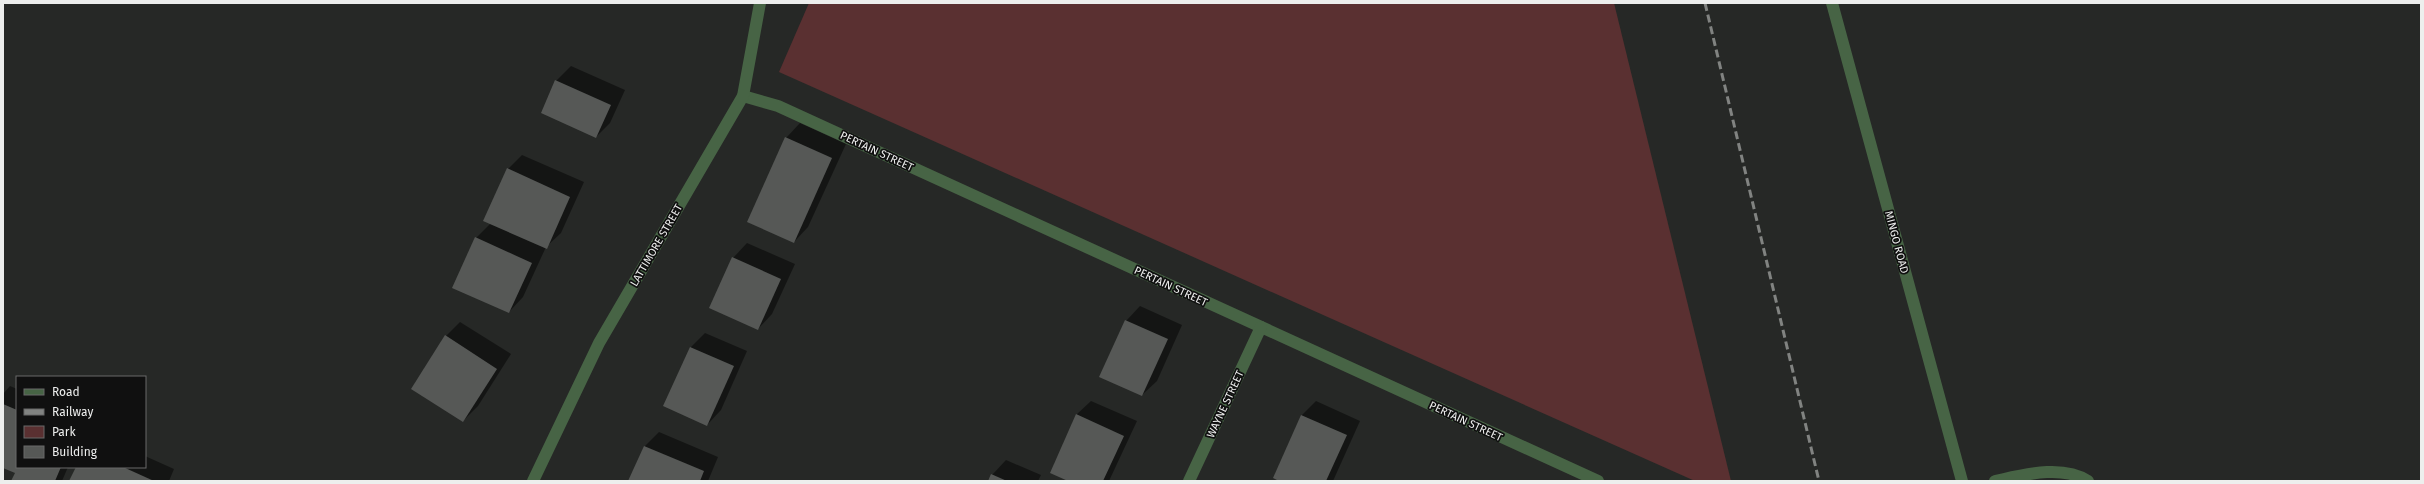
<svg xmlns="http://www.w3.org/2000/svg" width="2424" height="484" viewBox="0 0 2424 484" font-family="'Fira Sans',sans-serif">
	<style>
		.green { fill: #5a3031 }
		.shadow { fill: #0007 }
		.building { fill: #565856 }
		.lines { fill: none; stroke-linecap: round; stroke-linejoin: round }
		.minor { stroke: #476445; stroke-width: 12 }
		.rail { stroke: #818381; stroke-width: 3; stroke-dasharray: 8 4; stroke-linecap: butt }
		.labels { text-anchor: middle; stroke-width: 3.5; stroke-linejoin: round; paint-order: stroke }
		.street-label { font-size: 11px; fill: #edeeed; stroke: #101010 }
	</style>
	<rect width="100%" height="100%" fill="#262826"/>
	<!-- green -->
	<polygon class="green" points="809,3 1614,3 1731,481 1695,481 779,72"/>
	<!-- shadow -->
	<g class="shadow">
		<polygon points="571,66 625,90 610,123 596,137 556,81"/>
		<polygon points="800,123 846,144 808,227 794,242 786,138"/>
		<polygon points="522,155 584,182 561,233 546,247 523,297 509,312 476,238 491,223 508,169"/>
		<polygon points="747,243 795,264 772,314 758,329 733,258"/>
		<polygon points="1140,306 1182,325 1157,381 1142,395 1126,321"/>
		<polygon points="460,322 511,354 478,406 463,421 446,336"/>
		<polygon points="705,333 747,351 721,410 707,425 665,406 691,347"/>
		<polygon points="10,386 17,389 17,467 68,467 62,481 12,481 16,473 3,467 3,394"/>
		<polygon points="1091,401 1137,421 1109,481 1070,481 1076,415"/>
		<polygon points="1316,401 1360,421 1333,481 1281,481 1274,478 1302,415"/>
		<polygon points="659,432 718,457 708,481 630,481 645,446"/>
		<polygon points="145,456 174,469 169,481 71,481 77,467 145,467"/>
		<polygon points="1006,460 1041,475 1038,481 989,481 992,475"/>
	</g>
	<!-- building -->
	<g class="building">
		<polygon points="555,80 611,105 596,138 541,113"/>
		<polygon points="785,137 832,158 794,243 747,222"/>
		<polygon points="507,168 570,197 547,249 483,221"/>
		<polygon points="475,237 532,263 509,313 452,288"/>
		<polygon points="732,257 781,279 758,330 709,308"/>
		<polygon points="1125,320 1168,339 1142,396 1099,377"/>
		<polygon points="445,335 497,369 463,422 411,389"/>
		<polygon points="690,347 734,366 707,426 663,406"/>
		<polygon points="3,404 17,410 17,467 61,467 55,481 11,481 15,473 3,468"/>
		<polygon points="1076,414 1124,436 1103,481 1068,481 1050,473"/>
		<polygon points="1301,415 1347,435 1326,481 1279,481 1273,478"/>
		<polygon points="644,446 704,471 700,481 628,481"/>
		<polygon points="76,467 123,467 154,481 69,481"/>
		<polygon points="991,474 1007,481 988,481"/>
	</g>
	<g class="lines">
		<!-- minor -->
		<g class="minor">
			<polyline points="1832,3 1962,481"/>
			<polyline points="743,96 778,106 1598,481"/>
			<polyline points="533,481 599,343 743,96 760,3"/>
			<polyline points="1189,481 1261,327"/>
			<path d="M1995,481c28,-6 67,-17 93,0"/>
		</g>
		<!-- rail -->
		<polyline class="rail" points="1705,3 1819,481"/>
	</g>
	<g class="labels">
		<!-- street labels -->
		<g class="street-label">
			<text transform="translate(877 151) rotate(25)" y="4">PERTAIN STREET</text>
			<text transform="translate(1897 242) rotate(75)" y="4">MINGO ROAD</text>
			<text transform="translate(656 245) rotate(-60)" y="4">LATTIMORE STREET</text>
			<text transform="translate(1171 286) rotate(25)" y="4">PERTAIN STREET</text>
			<text transform="translate(1225 404) rotate(-65)" y="4">WAYNE STREET</text>
			<text transform="translate(1466 421) rotate(25)" y="4">PERTAIN STREET</text>
		</g>
	</g>
	<!-- border -->
	<rect width="2424" height="484" fill="none" stroke="#edeeed" stroke-width="8"/>
	<!-- legend -->
	<rect x="16" y="376" width="130" height="92" fill="#101010" stroke="#686968"/>
	<rect x="24" y="389" width="20" height="6" fill="#476445" stroke="#686968"/>
	<text x="52" y="396" font-size="12" fill="#edeeed">Road</text>
	<rect x="24" y="409" width="20" height="6" fill="#818381" stroke="#686968"/>
	<text x="52" y="416" font-size="12" fill="#edeeed">Railway</text>
	<rect x="24" y="426" width="20" height="12" fill="#5a3031" stroke="#686968"/>
	<text x="52" y="436" font-size="12" fill="#edeeed">Park</text>
	<rect x="24" y="446" width="20" height="12" fill="#565856" stroke="#686968"/>
	<text x="52" y="456" font-size="12" fill="#edeeed">Building</text>
</svg>
